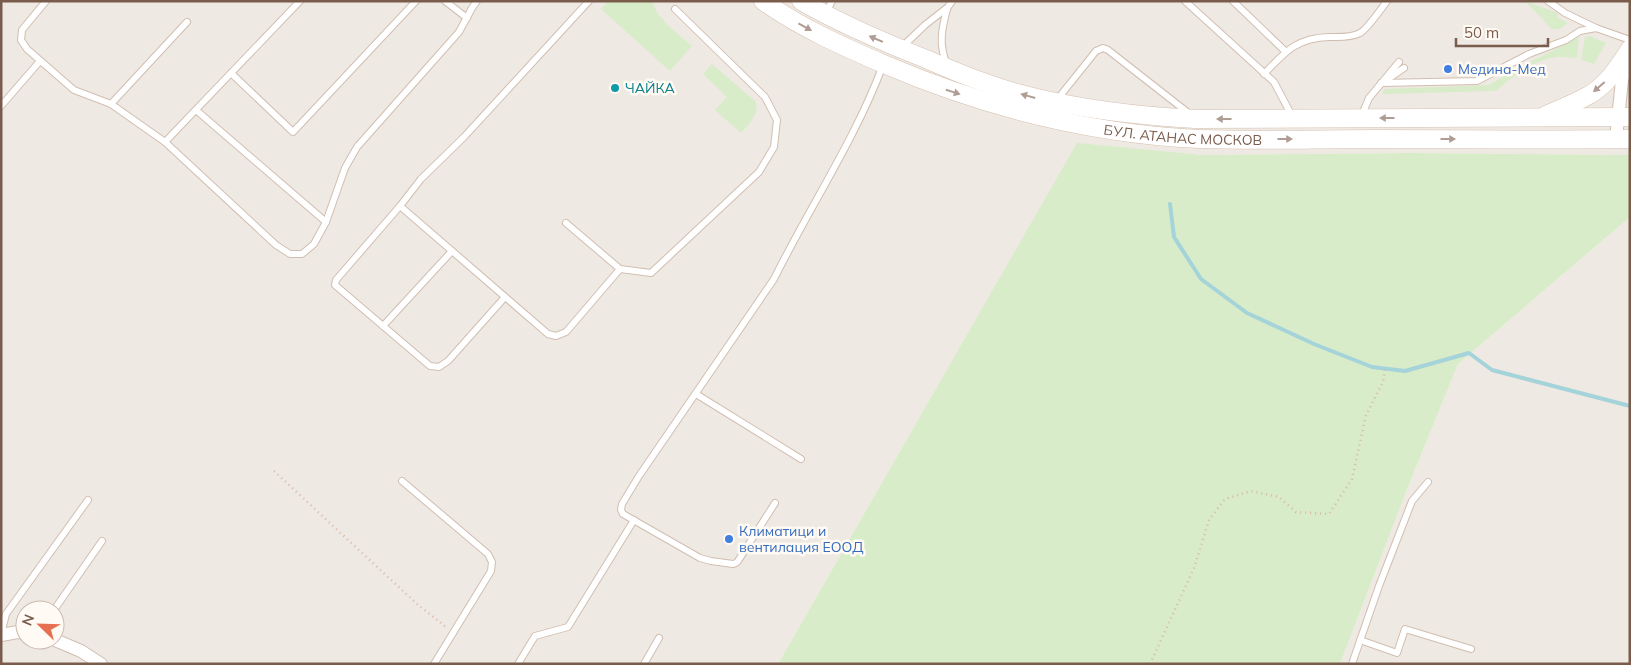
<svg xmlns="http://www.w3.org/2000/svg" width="1631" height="665" viewBox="0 0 1631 665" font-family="Mulish,sans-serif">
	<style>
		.industrial { fill: #efe9e4; fill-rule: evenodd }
		.green { fill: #d8ecc9 }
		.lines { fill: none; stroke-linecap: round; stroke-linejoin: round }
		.stream { stroke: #a5d3da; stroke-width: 4 }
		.service-casing { stroke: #d1beb0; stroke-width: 8 }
		.minor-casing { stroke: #d1beb0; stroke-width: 14 }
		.secondary-casing { stroke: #d6c0b0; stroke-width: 19 }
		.path { stroke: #d9b8a5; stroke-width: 2.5; stroke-dasharray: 1 4; stroke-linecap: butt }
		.service { stroke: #fff; stroke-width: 6 }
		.minor { stroke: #fff; stroke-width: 12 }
		.secondary { stroke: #fff; stroke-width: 18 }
		.oneway { fill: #af9d94 }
		.shop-dot { fill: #3f7fe0; stroke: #fffaf3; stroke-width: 2 }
		.culture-dot { fill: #0f9aa8; stroke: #fffaf3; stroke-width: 2 }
		.labels { text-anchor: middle; stroke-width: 5; stroke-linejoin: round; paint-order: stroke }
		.shop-label { font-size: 14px; fill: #366cbe; stroke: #fffaf3; text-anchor: start }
		.culture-label { font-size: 14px; fill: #0d838f; stroke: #fffaf3; text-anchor: start }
		.street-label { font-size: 14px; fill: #7a5c4d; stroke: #fffaf3 }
	</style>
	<rect width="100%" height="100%" fill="#fdf6ec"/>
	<!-- industrial -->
	<g class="industrial">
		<path d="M1,1h1629v154l-220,-2 -206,2 -127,-11 -299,520h-777zM25,610h30v30h-30z"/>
		<polygon points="1630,217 1630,664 1340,664 1406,492 1458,364"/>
	</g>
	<!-- green -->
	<g class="green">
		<path d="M608,1h45c1,16 27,34 39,45l-22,25 -69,-62z"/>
		<polygon points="1525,1 1558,13 1557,17 1568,23 1560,29 1552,29"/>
		<polygon points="1590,36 1606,43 1594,64 1581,60 1585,37"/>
		<path d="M1579,37l-2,21c-7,0 -14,-2 -20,-1 -24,3 -44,19 -61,34l-114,3 2,-5 105,-4 27,-16z"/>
		<path d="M712,64l44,38c3,13 -7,22 -15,31l-26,-23 12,-13 -24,-23z"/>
		<polygon points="1077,143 1204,155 1410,153 1630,155 1630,217 1458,364 1406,492 1340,664 778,664"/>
	</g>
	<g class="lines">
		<!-- stream -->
		<polyline class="stream" points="1170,204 1174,237 1201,279 1247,313 1314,344 1372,367 1405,371 1469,353 1492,370 1630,406"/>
		<defs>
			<g id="service">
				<polyline points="46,1 22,30 21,40 27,49 74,90 111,104 165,142 276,245 290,254 302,254 314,244 326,222 345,168 357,147 459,32 472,8 477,1"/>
				<polyline points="445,1 467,18"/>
				<polyline points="589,1 464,137 421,179 400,206 548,334 556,336 566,332 620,269 651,273 759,172 774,147 777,120 765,97 675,9"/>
				<polyline points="1185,1 1274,82 1292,116"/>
				<polyline points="1233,1 1285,51"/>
				<polyline points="1548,1 1565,13 1596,28"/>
				<polyline points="826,13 832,1"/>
				<polyline points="902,47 925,25 948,7 952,1"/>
				<path d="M947,64c-9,-19 -5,-36 0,-55"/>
				<polyline points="231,73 293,132 416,1"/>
				<path d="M1264,74c21,-22 32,-36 65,-37 9,0 22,1 31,-4 6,-3 22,-25 27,-32"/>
				<polyline points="1388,79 1404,68"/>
				<polyline points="1381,83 1477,81 1529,54 1566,40 1580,31 1596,28 1630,40"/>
				<polyline points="1056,101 1096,51 1103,48 1108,50 1191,115"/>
				<polyline points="111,104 187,22"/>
				<polyline points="1,106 40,61"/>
				<polyline points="196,110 326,222"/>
				<polyline points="1361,117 1369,98 1399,62"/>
				<polyline points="165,142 300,1"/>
				<polyline points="400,206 336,280 335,285 430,366 439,367 448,361 505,297"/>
				<polyline points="566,223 620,269"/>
				<polyline points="383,326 452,251"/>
				<polyline points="696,394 801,459"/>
				<polyline points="402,481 488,554 492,562 491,571 434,664"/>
				<path d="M775,503l-37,58 -2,2 -3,1 -22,-3 -11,-3 -77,-44 -2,-4 1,-6 17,-28 135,-197c35,-71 81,-139 109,-214"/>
				<polyline points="54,610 102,541"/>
				<polyline points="1,634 6,614 88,500"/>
				<polyline points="1360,640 1397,653 1405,629 1471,649"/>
				<polyline points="518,664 535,636 568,627 634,520"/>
				<polyline points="644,664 659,638"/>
				<polyline points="1352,664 1379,586 1412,501 1428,482"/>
			</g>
			<g id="minor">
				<polyline points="1616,139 1622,80 1628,60"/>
				<polyline points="1,635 18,632 25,633"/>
				<polyline points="55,640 81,651 101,664"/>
			</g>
			<g id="secondary">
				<path id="s1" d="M763,1c38,27 81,46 123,64 101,43 203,69 313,74 58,2 117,0 175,0 85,0 171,1 256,0"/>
				<path d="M801,1c40,23 82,41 125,58 34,15 71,30 107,38 53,13 108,19 162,22l435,-2"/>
				<path d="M1546,115c14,-6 29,-12 43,-20 18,-10 30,-29 41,-46"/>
			</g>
		</defs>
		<!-- service casing -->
		<use href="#service" class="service-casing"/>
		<!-- minor casing -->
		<use href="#minor" class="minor-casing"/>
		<!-- secondary casing -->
		<use href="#secondary" class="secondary-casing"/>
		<!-- path -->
		<g class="path">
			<polyline points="274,471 417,604 446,627"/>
			<polyline points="1150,664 1194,568 1209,520 1225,499 1251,491 1279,497 1296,512 1329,514 1352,479 1366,415 1383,382 1385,369"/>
		</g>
		<!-- service -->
		<use href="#service" class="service"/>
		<!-- minor -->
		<use href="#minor" class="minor"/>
		<!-- secondary -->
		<use href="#secondary" class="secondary"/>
	</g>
	<!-- one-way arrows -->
	<defs><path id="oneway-solid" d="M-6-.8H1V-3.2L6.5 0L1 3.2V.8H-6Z" transform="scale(1.25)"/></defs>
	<g class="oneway">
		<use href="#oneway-solid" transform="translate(805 27) rotate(29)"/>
		<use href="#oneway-solid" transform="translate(876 39) rotate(-157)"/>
		<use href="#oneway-solid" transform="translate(1599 87) rotate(139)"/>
		<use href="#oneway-solid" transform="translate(953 92) rotate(18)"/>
		<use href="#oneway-solid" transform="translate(1028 96) rotate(-164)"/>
		<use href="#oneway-solid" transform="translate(1387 118) rotate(180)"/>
		<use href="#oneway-solid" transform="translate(1224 119) rotate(-180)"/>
		<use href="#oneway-solid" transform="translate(1285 139)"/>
		<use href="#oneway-solid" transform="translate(1448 139)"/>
	</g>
	<!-- markers -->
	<g class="shop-dot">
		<circle cx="1448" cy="69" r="5"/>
		<circle cx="729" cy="539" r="5"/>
	</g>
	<circle class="culture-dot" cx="615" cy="88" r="5"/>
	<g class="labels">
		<!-- shop labels -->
		<g class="shop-label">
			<text x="1458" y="74">Медина-Мед</text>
			<text x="739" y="536">Климатици и<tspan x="739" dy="16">вентилация ЕООД</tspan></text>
		</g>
		<!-- culture labels -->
		<g class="culture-label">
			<text x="625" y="93">ЧАЙКА</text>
		</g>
		<!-- street labels -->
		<g class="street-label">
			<text dy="5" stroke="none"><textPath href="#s1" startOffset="446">БУЛ. АТАНАС МОСКОВ</textPath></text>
		</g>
	</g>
	<!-- border -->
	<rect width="1631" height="665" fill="none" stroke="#7a5c4d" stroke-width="5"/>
	<!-- north arrow -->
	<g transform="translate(40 625) rotate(293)"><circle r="24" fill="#fffaf3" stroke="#cabbb1"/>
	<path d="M0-4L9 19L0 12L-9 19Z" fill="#e76f51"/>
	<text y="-8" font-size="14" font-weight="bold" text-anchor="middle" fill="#7a5c4d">N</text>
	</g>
	<!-- scale -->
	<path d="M1456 38v8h92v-8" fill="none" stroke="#7a5c4d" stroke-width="2.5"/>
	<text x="1464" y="38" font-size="15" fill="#7a5c4d" stroke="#fffaf3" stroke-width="4" paint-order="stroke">50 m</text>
</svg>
